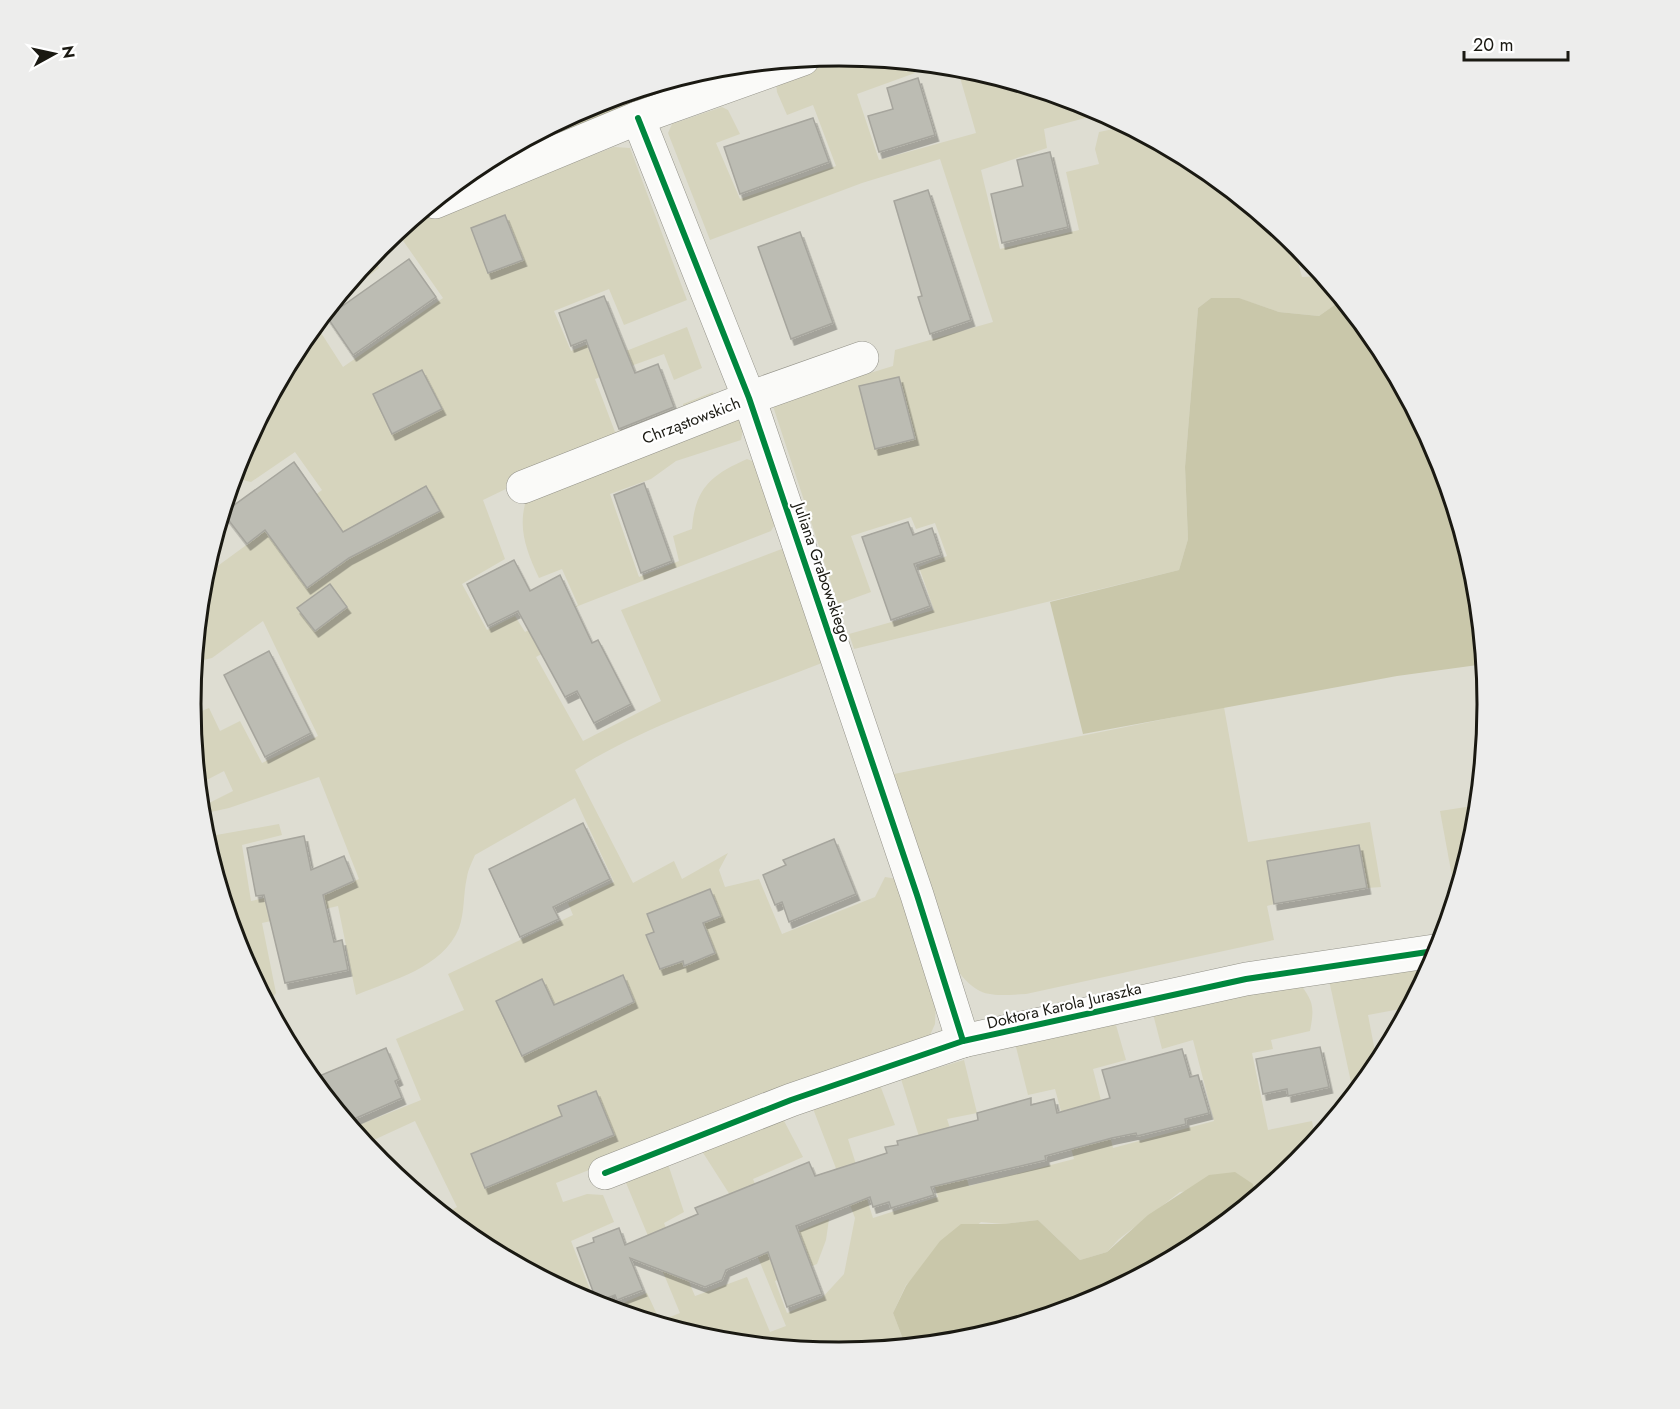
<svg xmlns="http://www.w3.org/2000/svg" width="1680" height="1409" viewBox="0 0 1680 1409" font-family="Jost,sans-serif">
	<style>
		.green { fill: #d6d4bd }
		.forest { fill: #c9c7aa }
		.building { fill: #bcbcb3; stroke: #a6a59d; stroke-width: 1.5; filter: url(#shadow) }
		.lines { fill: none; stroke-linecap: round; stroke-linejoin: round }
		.minor-casing { stroke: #939289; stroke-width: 34 }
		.minor { stroke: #fafaf8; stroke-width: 33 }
		.cycleway-casing { stroke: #fff; stroke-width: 10 }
		.cycleway { stroke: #00873e; stroke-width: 6 }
		.labels { text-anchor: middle; stroke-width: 4.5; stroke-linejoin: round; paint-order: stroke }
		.street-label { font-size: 16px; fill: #1a1912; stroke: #fff }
		.rim { fill: none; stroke: #1a1912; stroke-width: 3 }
	</style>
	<defs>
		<filter id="shadow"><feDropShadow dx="3.5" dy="6" stdDeviation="0" flood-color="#0004"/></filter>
	</defs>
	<rect width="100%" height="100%" fill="#deddd2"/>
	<!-- green -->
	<g class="green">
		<polygon points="851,57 913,63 915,73 857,94 879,160 976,133 957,67 1089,105 1104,113 1044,129 1047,148 981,170 1000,249 1079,230 1066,172 1099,164 1095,149 1099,132 1128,126 1201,165 1292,240 1302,277 1324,276 1343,299 1319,316 1279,312 1238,298 1211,298 1198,308 1185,467 1188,539 1179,570 854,649 849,634 934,610 919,567 947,556 935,523 916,529 911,517 851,536 871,592 838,604 772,403 893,366 895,350 993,322 940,159 862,183 710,240 668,133 672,124 722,107 728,110 740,134 716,143 740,199 836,166 813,105 787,115 777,92 776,82"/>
		<path d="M614,147l16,1 57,152 -63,25 -15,-36 -55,22 17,40 48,-19 7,19 61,-24 15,41 -28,12 -10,-26 -69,25 20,53 69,-23 -1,-5 30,-12 4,11 -170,66 -64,31 22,59 -43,25 25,46 28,-14 10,16 53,-27 -16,-36 -23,9c-14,-30 -23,-54 -10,-86l212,-82 3,14 -3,16 -65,21 -25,18 -41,15 29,83 40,-16 -6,-25 19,-7c3,-41 19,-54 55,-70l13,5 18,55 -7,12 -193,75 -35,18 10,24 -17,9 47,84 78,-40 -40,-91 166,-63 40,114c-85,34 -175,60 -252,109l58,113 41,-22 8,18 46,-26 -9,17 6,17 34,-8 23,55 93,-37 10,-20 12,2 39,123 -1,22 -8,18 -119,42 -252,99 7,19 24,-8 16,1 11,27 -43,19 25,64 -117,-61 -36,-29 14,-8 -42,-86 -50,23 -13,-16 69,-28 -25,-61 68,-29 -16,-36 125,-59 -5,-12 46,-21 -39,-84 -100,57c-3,7 -7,15 -8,22 -4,17 -2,34 -8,51 -16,40 -67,52 -103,67l-18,-89 -76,17 14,70 -8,11 -28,-51 -35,-116 74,-13 3,11 -40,10 9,56 62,-13 2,10 44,-19 -40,-102 -90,31 -27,6 -1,-7 32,-16 -9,-20 -25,13 -7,-69 17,-7 11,23 20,-10 22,42 56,-27 -55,-115 -51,37 -17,4 11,-91 2,2 114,-83 -27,-38 -44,30 -17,-4c2,-8 4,-16 7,-24 7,-15 27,-33 25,-47l35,-63 15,-19 27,42 100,-69 -46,-66 19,-10z"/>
		<polygon points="374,254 379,268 335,301"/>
		<path d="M1224,707l24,135 122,-20 11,65 -14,1 -8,-43 -92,16 7,43 -7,2 7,34 -248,54c-39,2 -48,4 -72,-28l-65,-191z"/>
		<polygon points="1479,805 1476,831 1456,898 1440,811"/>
		<polygon points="1424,966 1427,976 1411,1007 1368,1015 1378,1067 1354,1096 1329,980"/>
		<path d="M1297,980c16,21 18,25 13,51l-39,9 2,9 -21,4 16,77 44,-9 4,22 -17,21 -42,34 -4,-14 -73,8 -61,47 -12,13 -27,8 -42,-40 -35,4 -22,-2 -75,63 -13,28 13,34 -66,6 -127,-12 -104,-32 38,-16 13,28 20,-8 -56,-135 43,-17 17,51 -20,11 31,73 52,-19 23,55 16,-6 -49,-120 -37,-58 82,-31 21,40 -50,22 25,61 51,-21 -3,21 -9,24 -42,17 12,32 35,-15 22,-24 11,-56 -43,-112 68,-21 15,40 -47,14 25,79 65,-21 -37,-118 63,-19 13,53 -30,6 22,67 105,-27 -19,-70 -27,6 -13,-52 99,-25 12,42 -33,9 20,79 101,-27 -21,-81 -31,9 -10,-39z"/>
	</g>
	<!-- forest -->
	<g class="forest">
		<polygon points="686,76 688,84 541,140 539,133 592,105"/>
		<polygon points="1211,298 1239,298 1279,312 1319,316 1343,299 1380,344 1440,456 1477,578 1485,664 1397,676 1083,734 1050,602 1179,570 1188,539 1185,467 1198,308"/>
		<polygon points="1235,1172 1253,1184 1257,1198 1200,1244 1088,1304 966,1341 906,1347 893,1313 906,1286 940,1241 961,1224 1003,1224 1038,1220 1080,1260 1107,1252 1148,1215 1209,1175"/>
	</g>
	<!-- building -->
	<g class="building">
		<polygon points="918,78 935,135 879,152 868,116 893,109 887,88"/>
		<polygon points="813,118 829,162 740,194 724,147"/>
		<polygon points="1050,152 1068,227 1002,243 991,194 1023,186 1017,160"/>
		<polygon points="928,190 971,320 930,334 918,297 922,296 894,201"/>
		<polygon points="505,215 523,260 488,273 471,228"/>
		<polygon points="800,232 833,323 791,339 758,247"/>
		<polygon points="409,259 436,297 353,355 327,317"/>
		<polygon points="604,296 635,373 658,364 674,407 619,429 586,340 571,346 559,313"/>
		<polygon points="422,370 442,409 392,434 373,394"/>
		<polygon points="899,377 915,439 875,449 859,386"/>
		<polygon points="294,462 343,532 426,486 440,511 349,558 307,588 265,530 247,544 223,513"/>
		<polygon points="644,483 672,561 641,573 614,495"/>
		<polygon points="908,522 913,535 932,528 941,555 914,564 930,606 891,620 862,537"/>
		<polygon points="514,560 530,591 560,575 592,643 598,640 631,704 594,723 577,691 565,697 518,611 488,626 467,584"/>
		<polygon points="330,584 347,607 315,631 297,608"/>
		<polygon points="269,651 311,733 265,757 224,675"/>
		<polygon points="583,823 610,879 553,907 559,919 520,937 489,869"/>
		<polygon points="304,836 311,870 344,856 354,881 323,895 334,942 342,940 348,970 285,983 264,895 256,896 247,848"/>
		<polygon points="834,839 856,894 789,922 782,902 775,905 763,875 786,865 783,860"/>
		<polygon points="1359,845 1367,888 1274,904 1267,861"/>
		<polygon points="710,889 721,916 703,923 715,953 684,966 683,961 660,969 646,935 654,932 647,914"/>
		<polygon points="623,975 634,1002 522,1056 496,1001 542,979 554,1005"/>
		<polygon points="1320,1047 1329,1087 1288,1096 1287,1089 1263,1094 1256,1059"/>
		<polygon points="386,1048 399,1079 395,1081 402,1098 347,1122 312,1079"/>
		<polygon points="1182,1049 1190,1077 1198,1075 1209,1113 1185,1119 1186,1124 1137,1136 1136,1133 1112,1138 1045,1156 1046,1160 931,1187 934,1195 891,1208 889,1202 873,1207 870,1197 796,1226 822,1294 787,1307 768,1252 726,1270 722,1280 705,1287 630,1258 643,1290 617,1300 615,1295 597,1302 577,1248 594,1242 593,1238 619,1228 625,1245 698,1214 695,1208 809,1162 815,1176 887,1153 885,1147 898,1145 897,1141 978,1120 977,1113 1031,1098 1031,1105 1054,1099 1057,1113 1110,1098 1102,1070"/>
		<polygon points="596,1091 614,1135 485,1188 471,1154 562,1116 558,1106"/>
	</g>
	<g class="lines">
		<defs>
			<g id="minor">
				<polyline points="638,118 749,398 917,895 963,1041"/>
				<polyline points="435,202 638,118 803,59"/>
				<polyline points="523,487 749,398 862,358"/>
				<polyline points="605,1173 791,1100 963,1041 1246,979 1441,950"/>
			</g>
		</defs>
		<!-- minor casing -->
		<use href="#minor" class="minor-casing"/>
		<!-- minor -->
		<use href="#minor" class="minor"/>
		<defs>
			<g id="cycleway">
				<polyline points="638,118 749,398 917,895 963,1041"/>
				<polyline points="605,1173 791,1100 963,1041 1246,979 1441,950"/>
			</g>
		</defs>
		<!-- cycleway casing -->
		<use href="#cycleway" class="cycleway-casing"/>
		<!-- cycleway -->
		<use href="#cycleway" class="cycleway"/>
	</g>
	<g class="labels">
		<!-- street labels -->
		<g class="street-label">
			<text transform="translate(691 420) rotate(-21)" y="6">Chrząstowskich</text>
			<text transform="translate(823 572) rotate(71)" y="6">Juliana Grabowskiego</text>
			<text transform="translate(1064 1005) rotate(-13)" y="6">Doktora Karola Juraszka</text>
		</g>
	</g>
	<!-- crop -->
	<path d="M0 0H1680V1409H0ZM201 704a638 638 0 1 1 1276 0a638 638 0 1 1-1276 0Z" fill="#ededec" fill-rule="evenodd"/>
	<path class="rim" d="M201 704a638 638 0 1 1 1276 0a638 638 0 1 1-1276 0Z"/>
	<!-- north arrow -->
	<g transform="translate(54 54) rotate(82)" stroke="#ffffff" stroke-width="4.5" paint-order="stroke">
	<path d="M0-4.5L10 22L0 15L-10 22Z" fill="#1a1912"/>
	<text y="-9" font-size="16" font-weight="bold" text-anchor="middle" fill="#1a1912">N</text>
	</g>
	<!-- scale -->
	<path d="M1464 51v9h104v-9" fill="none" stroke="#1a1912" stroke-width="3"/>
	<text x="1473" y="51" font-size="18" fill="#1a1912" stroke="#ffffff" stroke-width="4.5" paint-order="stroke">20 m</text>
</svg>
